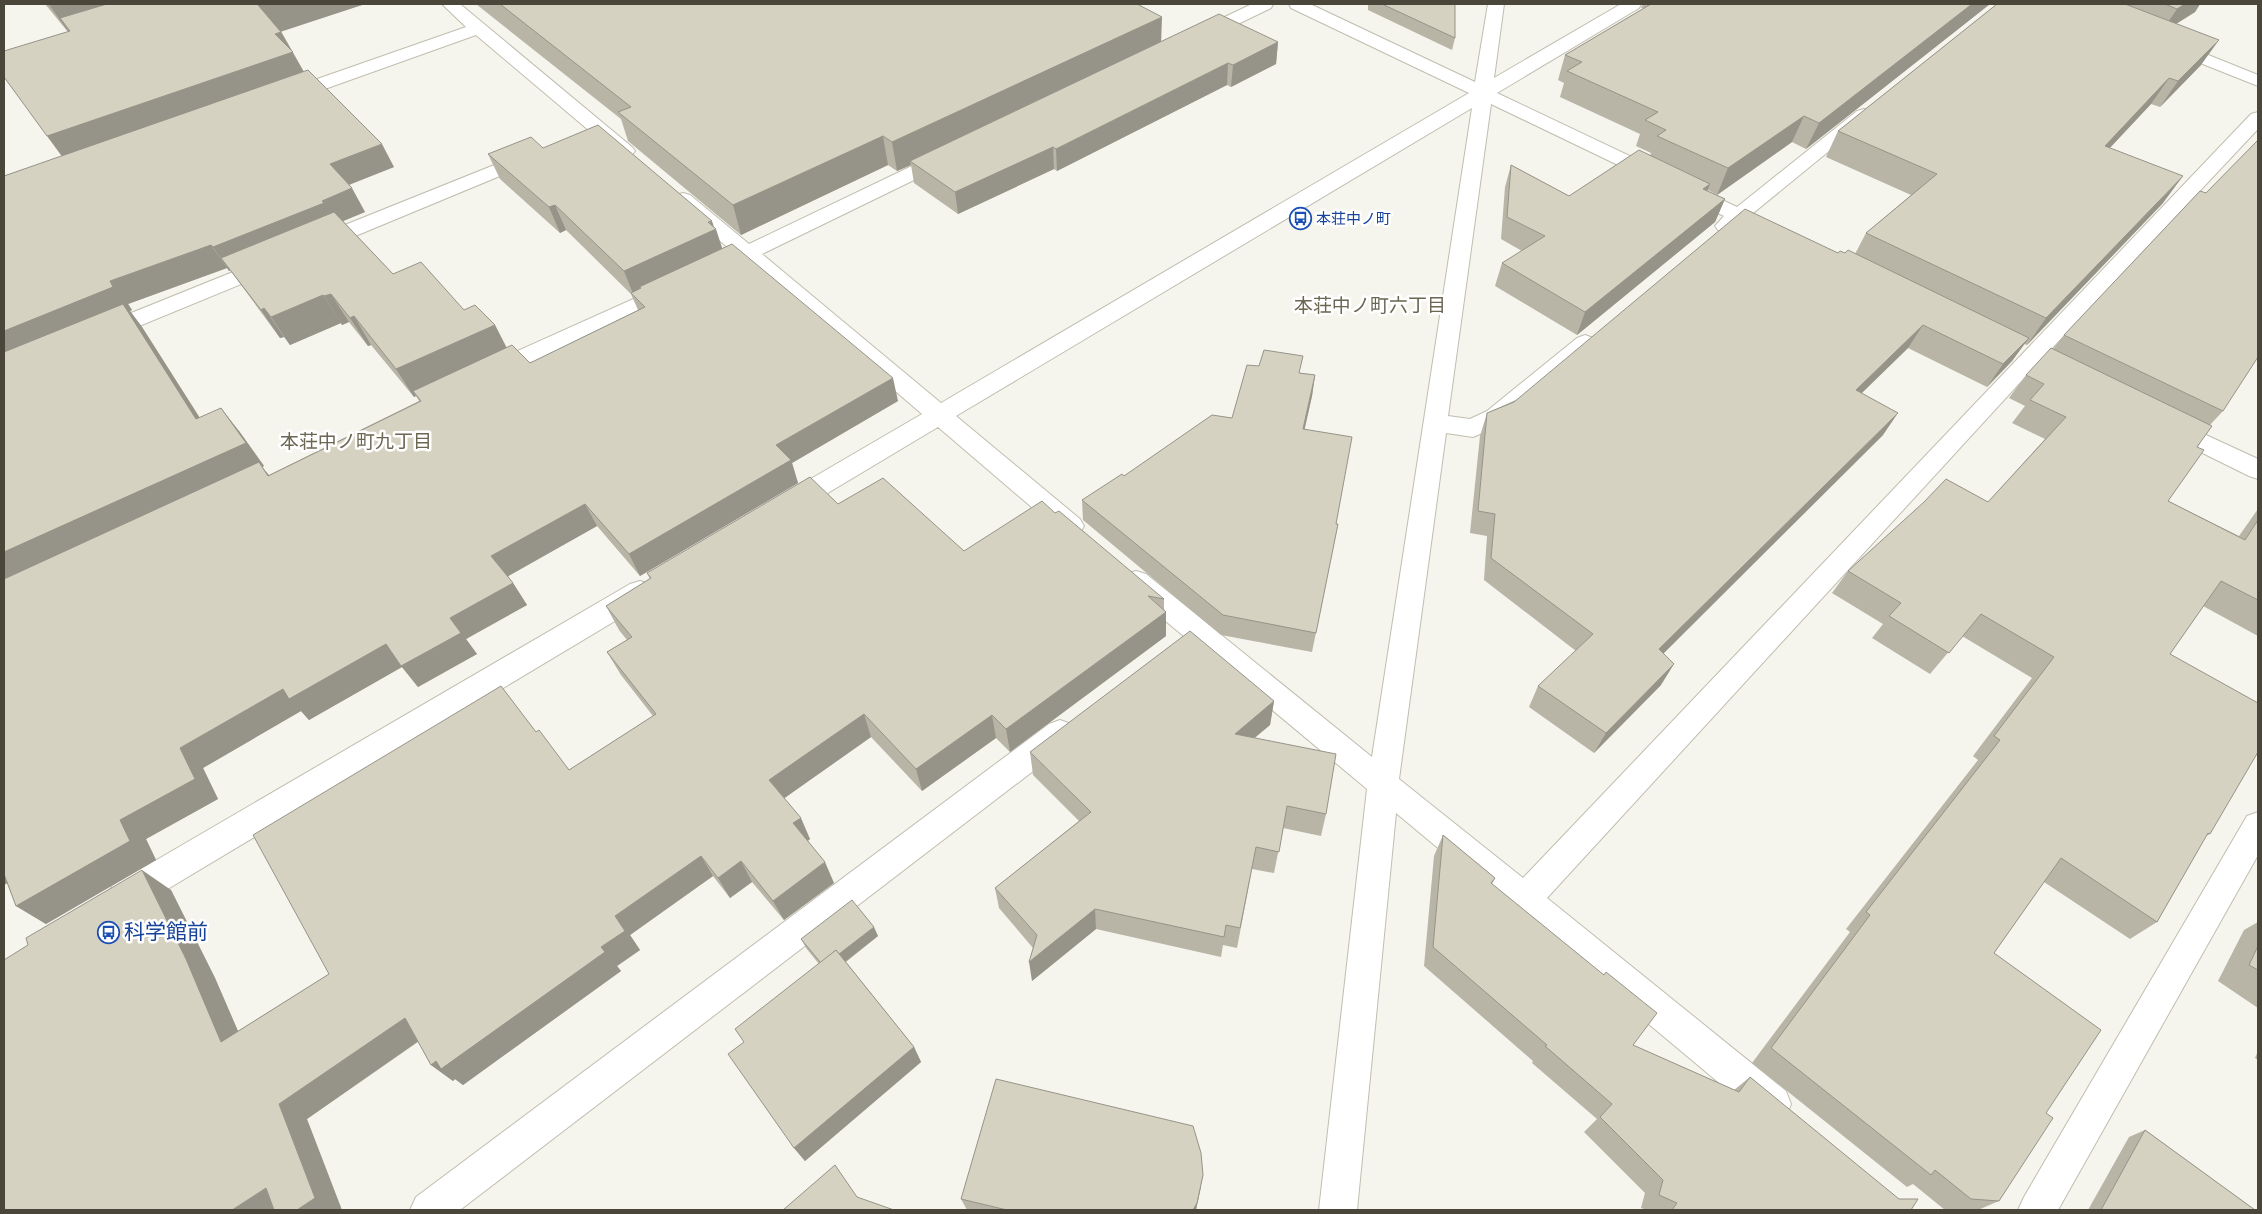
<svg xmlns="http://www.w3.org/2000/svg" width="2262" height="1214" viewBox="0 0 2262 1214" font-family="'Source Sans 3','Noto Sans JP',sans-serif">
	<style>
		.lines { fill: none; stroke-linecap: round; stroke-linejoin: round }
		.minor-casing { stroke: #c0beaf; stroke-width: 2 }
		.minor { fill: #fff; fill-rule: evenodd }
		.wall { fill: #b8b5a7; fill-rule: evenodd }
		.shaded-wall { fill: #969388 }
		.building { fill: #d6d2c2; stroke: #969388 }
		.labels { text-anchor: middle; stroke-width: 5; stroke-linejoin: round; paint-order: stroke }
		.far-transit-label { font-size: 15px; fill: #164399; stroke: #fff; text-anchor: start }
		.neighbourhood-label { font-size: 19px; fill: #6c6752; stroke: #fff }
		.near-transit-label { font-size: 21px; fill: #164399; stroke: #fff; text-anchor: start }
	</style>
	<rect width="100%" height="100%" fill="#f5f4ed"/>
	<g class="lines">
		<defs>
			<g id="minor">
				<polygon points="442,4 460,4 632,147 635,151 632,155 625,157 618,155 476,35 294,100 287,102 280,100 278,96 280,92 466,27"/>
				<polygon points="1252,4 1273,4 1271,8 1203,41 1191,41 1188,37 1191,33"/>
				<path d="M1289,4h21l165,78 13,-78h16l-10,74 127,-74h20l-2,4 -142,85 240,114 120,-96 7,-2 7,2 2,4 -121,99 26,13 3,4 -3,4 -7,2 -7,-2 -24,-11c-8,6 -12,9 -22,6l-3,-4 9,-10 -233,-112 -43,312 22,3 17,-8 90,-73 8,-3 8,3 3,5 -3,5 -88,75 -32,14 -27,-4 -47,346 124,99 728,-764 7,-2v17l-220,234 -491,535 239,193 5,13 -5,13 -13,5 -13,-5 -243,-203 -6,-2 -1,-4 -114,-95 -39,397h-38l48,-421 -241,-201 -4,-7 4,-7 10,-3 10,3 226,183 100,-649 -516,308 124,103 4,7 -4,7 -9,3 -9,-3 -124,-106 -142,85 -9,2 -9,-2 -4,-7 4,-7 144,-84 -177,-152 -12,5 -8,-2 -3,-5 3,-5 8,-3 -57,-49 -3,-4 3,-4 7,-2 7,2 59,49 190,-91 7,-2 7,2 3,4 -3,4 -191,93 179,149 528,-310 -178,-85z"/>
				<polygon points="2171,40 2258,75 2258,86 2165,49 2162,45 2165,41"/>
				<polygon points="529,151 536,153 539,157 536,161 324,249 317,250 310,249 306,244 310,239"/>
				<polygon points="270,257 278,259 281,264 278,269 110,338 102,340 94,338 91,333 94,328"/>
				<polygon points="669,283 677,285 680,290 677,295 498,379 490,381 482,379 478,373 482,367"/>
				<polygon points="2167,417 2258,459 2258,479 2249,476 2158,431 2155,425 2158,419"/>
				<polygon points="640,581 650,584 654,592 650,600 136,908 124,912 112,908 108,897 112,886 630,584"/>
				<polygon points="1060,720 1071,724 1075,733 1071,742 460,1210 410,1210 416,1197 1049,724"/>
				<polygon points="2258,812 2258,855 2058,1210 2018,1210 2024,1197 2247,816"/>
			</g>
		</defs>
		<!-- minor casing -->
		<use href="#minor" class="minor-casing"/>
		<!-- minor -->
		<use href="#minor" class="minor"/>
	</g>
	<!-- wall -->
	<g class="wall">
		<path d="M45,4h320l-84,27 23,41 90,95 -45,18 16,27 -22,9 50,53 102,51 12,23 23,15 108,-53 -7,-16 -65,-64 -6,3 -60,-54 -12,-25 55,-6 171,80 8,21 176,152 -106,62 6,20 -158,93 -43,-50 -89,50 5,7 14,22 -61,34 11,15 -59,33 -16,-20 -93,53 -8,-9 -98,57 15,31 -72,40 10,21 -110,64 -30,-18 -9,-23 -3,2v-709l58,-20 6,-124zM227,268l2,3 1,-1 50,68 4,-1 6,8 51,-22 1,2 7,-3 19,24 3,-1 43,52 2,-1 3,5 -150,74 -7,-8 2,-1 -25,-35 -39,-13 -58,-91 -12,-16 2,-1 -4,-6z"/>
		<polygon points="476,4 1137,4 1161,42 1278,42 1276,64 1231,87 1227,85 1057,171 1054,169 958,214 914,183 911,165 897,171 888,165 741,235 628,141 621,119"/>
		<polygon points="1368,4 1455,4 1455,38 1452,50 1368,10"/>
		<polygon points="1643,4 1990,4 1806,149 1792,142 1717,195 1708,190 1707,191 1725,199 1715,222 1577,335 1495,286 1502,263 1522,251 1501,239 1505,187 1511,165 1569,196 1650,156 1651,153 1636,146 1640,134 1560,97 1564,83 1558,80 1565,55 1644,8 1641,8"/>
		<polygon points="1997,4 2200,4 2195,12 2176,24 2201,65 2160,107 2151,104 2110,148 2163,203 2027,345 2024,344 2012,361 1987,387 1908,348 1862,393 1883,435 1663,653 1661,685 1594,753 1529,707 1538,686 1576,651 1484,580 1487,536 1470,533 1480,436 1487,413 1838,253 1855,254 1866,233 1911,195 1826,157 1838,131"/>
		<polygon points="2064,335 2223,411 2210,425 2168,501 2239,536 2258,509 2258,636 2203,606 2170,654 2210,834 2206,836 2157,922 2130,939 2044,882 1994,953 2046,1113 1999,1201 1978,1210 1945,1210 1913,1184 1907,1187 1752,1063 1850,932 1846,929 1978,760 1973,756 2032,678 1962,636 1930,674 1872,638 1883,624 1832,593 1848,571 1988,502 2045,439 2012,423 2025,406 2009,398 2026,375 2053,349"/>
		<polygon points="1301,373 1315,375 1312,396 1304,430 1336,524 1338,524 1312,652 1221,635 1083,520 1082,500 1232,418"/>
		<polygon points="838,504 964,551 1055,513 1164,599 1164,609 1166,612 1166,636 1010,752 996,738 922,791 871,737 784,798 810,839 808,841 834,883 784,920 752,882 730,898 713,876 630,935 640,950 617,966 621,971 463,1085 455,1079 453,1081 431,1065 418,1042 307,1119 4,1210 171,890 215,978 238,1031 329,974 536,732 569,770 653,716 621,675 607,652 627,640 619,630 606,606 650,579 647,573"/>
		<polygon points="1274,701 1270,725 1254,738 1326,814 1321,836 1283,828 1274,873 1252,869 1237,948 1223,945 1221,957 1096,929 1032,981 1033,948 999,908 995,888 1079,821 1033,775 1030,752"/>
		<polygon points="1443,835 1495,878 1492,884 1633,1045 1734,1090 1750,1077 1911,1210 1647,1210 1641,1208 1645,1193 1584,1132 1597,1119 1532,1063 1533,1061 1424,966 1434,856"/>
		<polygon points="2258,922 2258,1008 2218,981 2244,930"/>
		<polygon points="878,936 846,962 914,1047 921,1062 805,1161 794,1148 744,1042 819,964 806,948 801,939"/>
		<polygon points="2258,1051 2258,1060 2255,1058"/>
		<polygon points="2145,1130 2255,1210 2088,1210 2129,1137"/>
		<polygon points="1201,1187 1196,1210 967,1210 961,1199"/>
	</g>
	<!-- shaded-wall -->
	<g class="shaded-wall">
		<polygon points="57,4 170,4 60,18 71,34 70,34 50,6"/>
		<polygon points="263,4 365,4 274,34 258,5"/>
		<polygon points="1972,4 1990,4 1806,149 1819,123"/>
		<polygon points="2183,4 2200,4 2195,12 2160,34 2177,9"/>
		<polygon points="1162,17 1161,45 910,161 911,165 897,171 892,142"/>
		<polygon points="281,32 309,81 69,166 47,136 275,34"/>
		<polygon points="2219,40 2201,65 2160,107 2178,81"/>
		<polygon points="1278,42 1276,64 1231,87 1233,65"/>
		<polygon points="1228,63 1227,85 1057,171 1056,149"/>
		<polygon points="2169,78 2151,104 2087,172 2105,146"/>
		<polygon points="1804,116 1792,142 1717,195 1728,168"/>
		<polygon points="883,136 888,165 741,235 733,205"/>
		<polygon points="382,144 394,167 343,187 330,164"/>
		<polygon points="1053,147 1054,169 958,214 955,192"/>
		<polygon points="2183,176 2163,203 2027,345 2046,318"/>
		<polygon points="1710,184 1701,207 1703,189"/>
		<polygon points="352,188 365,212 336,224 221,258 230,270 229,271 213,247"/>
		<polygon points="1725,199 1715,222 1577,335 1585,312"/>
		<polygon points="555,205 566,230 560,233 549,207"/>
		<polygon points="712,221 715,230 716,229 724,254 641,288 639,287 641,292 634,296 624,271"/>
		<polygon points="211,245 227,268 128,304 132,310 130,311 142,327 215,442 4,363 4,331 110,281"/>
		<polygon points="331,294 349,322 342,325 324,296"/>
		<polygon points="323,295 341,323 290,345 271,317"/>
		<polygon points="264,308 284,337 280,338 261,310"/>
		<polygon points="354,316 371,345 368,346 350,318"/>
		<polygon points="495,325 509,353 413,391 416,396 414,397 396,369"/>
		<polygon points="1923,325 1908,348 1842,412 1856,390"/>
		<polygon points="2029,338 2012,361 1987,387 2003,364"/>
		<polygon points="1315,375 1312,396 1300,450 1303,429"/>
		<polygon points="893,378 898,401 792,463 798,483 640,576 629,554 776,445"/>
		<polygon points="221,408 239,431 264,466 262,467 277,485 4,586 4,552"/>
		<polygon points="1898,413 1883,435 1647,670 1659,649"/>
		<polygon points="585,504 597,526 505,578 491,556"/>
		<polygon points="513,583 527,605 466,639 477,654 418,687 402,667 309,720 301,711 203,768 218,799 146,839 156,860 46,924 16,906 120,820 180,748 283,689 386,644 450,618"/>
		<polygon points="1166,612 1166,636 1010,752 1006,729"/>
		<polygon points="1674,664 1661,685 1594,753 1606,733"/>
		<polygon points="1274,701 1270,725 1232,757 1235,734"/>
		<polygon points="864,714 871,737 779,802 769,780"/>
		<polygon points="992,715 996,738 922,791 916,769"/>
		<polygon points="801,818 810,839 803,844 793,823"/>
		<polygon points="701,856 713,876 630,935 640,950 617,966 621,971 463,1085 455,1079 453,1081 431,1065 601,947 615,916"/>
		<polygon points="4,859 26,872 4,885"/>
		<polygon points="741,861 752,882 730,898 718,878"/>
		<polygon points="825,862 834,883 784,920 773,901"/>
		<polygon points="142,870 171,890 215,978 250,1059 221,1042"/>
		<polygon points="1095,909 1096,929 1032,981 1029,962"/>
		<polygon points="874,927 878,936 828,975 824,966"/>
		<polygon points="405,1018 427,1035 307,1119 342,1210 297,1210 279,1104"/>
		<polygon points="914,1047 921,1062 805,1161 794,1148"/>
		<polygon points="1203,1175 1196,1210 1193,1210"/>
		<polygon points="266,1188 281,1210 232,1210"/>
	</g>
	<!-- building -->
	<g class="building">
		<polygon points="48,4 57,4 50,6"/>
		<polygon points="107,4 263,4 258,5 281,32 275,34 293,52 47,136 4,77 4,51 70,31 60,18"/>
		<polygon points="500,4 1137,4 1162,17 892,142 883,136 733,205 618,112 631,107"/>
		<polygon points="1382,4 1455,4 1455,38"/>
		<polygon points="1651,4 1972,4 1819,123 1804,116 1728,168 1657,136 1666,130 1645,120 1658,112 1567,71 1582,62 1565,55"/>
		<polygon points="1997,4 2125,4 2219,40 2178,81 2169,78 2105,146 2183,176 2046,318 1866,233 1937,174 1838,131"/>
		<polygon points="2165,4 2185,4 2177,9"/>
		<polygon points="1219,14 1278,42 1233,65 1228,63 1056,149 1053,147 955,192 910,161"/>
		<polygon points="308,70 382,144 330,164 352,188 322,201 324,203 213,247 211,245 110,281 113,287 4,331 4,176"/>
		<polygon points="598,125 712,221 708,222 716,229 624,271 555,205 549,207 488,154 531,137 543,148"/>
		<polygon points="2258,140 2258,357 2223,411 2064,335 2200,191 2206,193"/>
		<polygon points="1639,150 1710,184 1703,189 1725,199 1585,312 1502,263 1545,236 1507,217 1511,165 1569,196"/>
		<polygon points="1745,209 1838,253 1840,251 1845,253 1848,250 2029,338 2003,364 1923,325 1856,390 1898,413 1659,649 1674,664 1606,733 1538,686 1593,634 1491,558 1495,514 1478,511 1487,413 1514,402"/>
		<polygon points="334,212 393,274 421,262 464,310 475,305 495,325 396,369 354,316 350,318 331,294 324,296 323,295 271,317 264,308 261,310 221,258"/>
		<polygon points="732,244 893,378 776,445 791,460 629,554 585,504 491,556 513,583 450,618 461,633 401,666 386,644 289,699 283,689 180,748 195,779 120,820 130,841 16,906 4,874 4,579 259,462 268,476 421,401 413,391 512,345 530,363 645,307 631,293 641,288 639,287"/>
		<polygon points="123,304 196,419 221,408 246,443 4,552 4,352"/>
		<polygon points="2051,348 2212,426 2197,447 2204,450 2168,501 2245,540 2258,520 2258,600 2221,581 2170,654 2258,703 2258,752 2210,834 2208,833 2157,922 2061,858 1994,953 2101,1030 2046,1113 2053,1118 1999,1201 1971,1199 1935,1170 1931,1175 1771,1048 1870,915 1866,912 2000,740 1994,736 2054,657 1981,614 1949,653 1889,616 1901,603 1848,571 1924,502 1946,479 1988,502 2066,417 2030,400 2044,384 2026,375"/>
		<polygon points="1264,350 1303,356 1299,373 1315,375 1303,429 1352,437 1336,524 1338,524 1316,633 1223,615 1082,500 1122,474 1124,476 1212,415 1232,418 1247,365 1259,366"/>
		<polygon points="810,477 838,504 883,478 964,551 1042,501 1055,513 1059,511 1164,599 1148,596 1166,612 1006,729 992,715 916,769 864,714 769,780 801,818 793,823 825,862 773,901 741,861 718,878 701,856 615,916 625,931 601,947 605,952 441,1069 436,1061 431,1065 405,1018 279,1104 315,1198 297,1210 274,1210 266,1188 232,1210 4,1210 4,960 28,945 26,938 142,870 186,959 221,1042 329,974 253,835 501,686 536,732 539,730 569,770 656,714 607,652 632,637 606,606 651,578 647,573"/>
		<polygon points="1190,631 1274,701 1235,734 1336,754 1326,814 1287,806 1279,852 1256,847 1240,928 1226,925 1224,937 1095,909 1029,962 1037,935 995,888 1091,812 1030,752"/>
		<polygon points="1443,835 1495,878 1491,883 1604,975 1606,972 1657,1013 1633,1045 1739,1092 1750,1077 1899,1199 1918,1199 1911,1210 1672,1210 1677,1203 1659,1195 1663,1180 1600,1117 1612,1104 1545,1046 1547,1045 1433,947"/>
		<polygon points="852,900 874,927 839,954 836,950 821,963 801,939"/>
		<polygon points="2258,946 2258,970 2249,965"/>
		<polygon points="836,950 914,1047 794,1148 728,1054 744,1042 735,1029"/>
		<polygon points="996,1079 1193,1126 1201,1153 1203,1175 1197,1203 1193,1210 1007,1210 961,1199"/>
		<polygon points="2145,1130 2255,1210 2101,1210"/>
		<polygon points="835,1165 857,1197 894,1210 783,1210"/>
	</g>
	<!-- icons -->
	<defs>
		<symbol id="bus-ring" viewBox="-11 -11 22 22"><circle r="9.5" fill="#fff" stroke="#1a4fb4" stroke-width="1.5"/><path d="M-5-6H5V4H4V6H2V4H-2V6H-4V4H-5ZM-3.5-4V0h7V-4ZM-3.5 1.2v1.5H-2V1.2ZM2 1.2v1.5H3.5V1.2Z" fill="#1a4fb4"/></symbol>
	</defs>
	<g fill-rule="evenodd">
		<use href="#bus-ring" x="1288" y="206" width="25" height="25"/>
		<use href="#bus-ring" x="96" y="920" width="25" height="25"/>
	</g>
	<g class="labels">
		<!-- far-transit labels -->
		<g class="far-transit-label">
			<text x="1316" y="224">本荘中ノ町</text>
		</g>
		<!-- neighbourhood labels -->
		<g class="neighbourhood-label">
			<text x="1370" y="312">本荘中ノ町六丁目</text>
			<text x="356" y="448">本荘中ノ町九丁目</text>
		</g>
		<!-- near-transit labels -->
		<g class="near-transit-label">
			<text x="124" y="939">科学館前</text>
		</g>
	</g>
	<!-- border -->
	<rect width="2262" height="1214" fill="none" stroke="#4a473a" stroke-width="10"/>
</svg>
